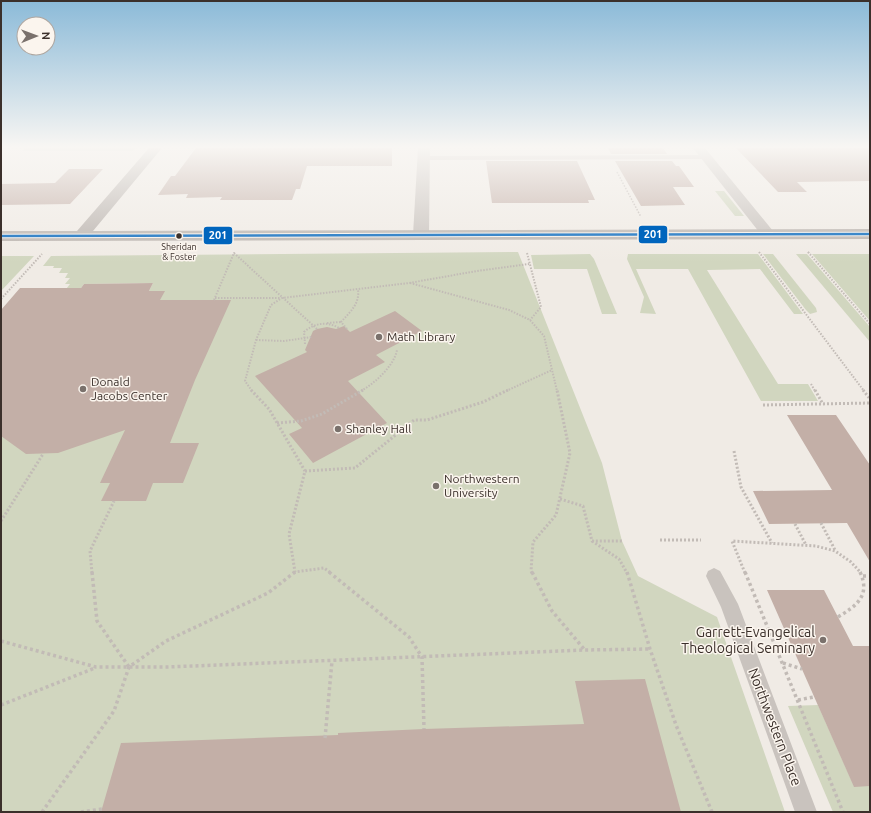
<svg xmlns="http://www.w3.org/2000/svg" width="871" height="813" viewBox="0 0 871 813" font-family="Ubuntu,sans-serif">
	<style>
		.green { fill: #d1d6bf }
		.building { fill: #c3afa7 }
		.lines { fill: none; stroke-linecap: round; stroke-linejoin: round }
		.path-far3 { stroke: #c2bbb6; stroke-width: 1.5; stroke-dasharray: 1.5 1.5; stroke-linecap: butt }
		.path-far2 { stroke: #c2bbb6; stroke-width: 2; stroke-dasharray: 1.5 1.5; stroke-linecap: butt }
		.path-far1 { stroke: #c2bbb6; stroke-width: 3; stroke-dasharray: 2 2; stroke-linecap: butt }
		.path { stroke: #c2bbb6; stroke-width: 3.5; stroke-dasharray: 3 3; stroke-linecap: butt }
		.lane { fill: #c9c3be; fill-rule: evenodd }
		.street { fill: #c9c3be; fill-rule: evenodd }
		.secondary { fill: #bab3ae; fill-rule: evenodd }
		.bus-1-casing { stroke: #fbf5ee; stroke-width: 4.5 }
		.bus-1 { stroke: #0065bd; stroke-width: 2.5 }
		.bus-dot { fill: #3b302b; stroke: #fbf5ee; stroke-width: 1.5 }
		.poi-dot { fill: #7a716c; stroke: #fbf5ee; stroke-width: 1.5 }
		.labels { text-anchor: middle; stroke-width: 3; stroke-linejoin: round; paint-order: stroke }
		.far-bus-label { font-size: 9px; fill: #3b302b; stroke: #fbf5ee }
		.poi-label { font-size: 12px; fill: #3b302b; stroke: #fbf5ee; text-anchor: start }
		.near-poi-label { font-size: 14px; fill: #3b302b; stroke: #fbf5ee; text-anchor: end }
		.near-street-label { font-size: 14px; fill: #3b302b; stroke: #fbf5ee }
		.line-badge { stroke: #fbf5ee; stroke-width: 1.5 }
		.badge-label { font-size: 11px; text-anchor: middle; font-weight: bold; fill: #fff }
	</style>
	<rect width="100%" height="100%" fill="#f0ebe5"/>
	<!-- green -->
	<g class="green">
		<polygon points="26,148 136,148 133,151 22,151"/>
		<polygon points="715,191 724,191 744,216 735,216"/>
		<polygon points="518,252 602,463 622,541 638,576 717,617 785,812 1,812 1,393 157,304 149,291 153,283 84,284 77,293 63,293 70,284 65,284 70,278 65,278 68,273 59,273 62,268 53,268 54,266 43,266 51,256"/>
		<polygon points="590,254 594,259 617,314 602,314 587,269 534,269 531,255"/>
		<polygon points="628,254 758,254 803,314 794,314 760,269 707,270 778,384 808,384 818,401 761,401 688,269 636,269 656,314 640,313 644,297 627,259"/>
		<polygon points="763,254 773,254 816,308 817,312 810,314 806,310"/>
		<polygon points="796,254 807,254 870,327 870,342"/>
		<polygon points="812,254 870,254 870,321"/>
		<polygon points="1,256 34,256 1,291"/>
		<polygon points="818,705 854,786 870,786 870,812 833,812 788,706"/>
	</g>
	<!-- building -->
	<g class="building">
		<polygon points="196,148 392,148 392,166 307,166 300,189 296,189 292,200 220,200 222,197 186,198 188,194 158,195 171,176 175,176"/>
		<polygon points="608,148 663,148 667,154 611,154"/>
		<polygon points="736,148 870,148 870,181 797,182 807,192 778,192"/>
		<polygon points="486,161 577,161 595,200 588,200 589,203 492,203"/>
		<polygon points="615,161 672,161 676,166 679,166 694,187 673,187 685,205 641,206"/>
		<polygon points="69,169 103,169 70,204 1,205 1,184 55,183"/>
		<polygon points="153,283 149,291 165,291 160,300 231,300 195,380 170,443 199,443 183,483 153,483 146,501 101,501 110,483 100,483 125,430 58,453 26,454 1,436 1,310 20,288 81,288 84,284"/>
		<polygon points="395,311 422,331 376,355 385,362 348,381 387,423 313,463 289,434 302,428 255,376 307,352 305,350 313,331 317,329 327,327 336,329 344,326 350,332"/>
		<polygon points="787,415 836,415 870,465 870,562 847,523 769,524 753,491 832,490"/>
		<polygon points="767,590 824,590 853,646 870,646 870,786 854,787"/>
		<polygon points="645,679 681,812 101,812 121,743 338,735 338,733 424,729 584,724 575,681"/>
	</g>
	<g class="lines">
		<!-- path-far3 -->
		<g class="path-far3">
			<polyline points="1,150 4,148"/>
			<polyline points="617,172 641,217"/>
			<polyline points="808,252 809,253"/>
		</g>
		<!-- path-far2 -->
		<g class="path-far2">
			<polyline points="759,252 864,391"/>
			<polyline points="808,252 870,324"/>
			<polyline points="527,253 541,307 530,320"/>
			<polyline points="410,283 509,310 530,320 544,336 557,391"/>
			<polyline points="215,298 280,298"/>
			<polyline points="1,299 42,254"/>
			<polyline points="214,300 234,253 317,329"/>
			<polyline points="327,323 341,322"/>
			<path d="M347,329l-6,-7c9,-10 19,-18 17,-33"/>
			<polyline points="256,340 284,341 312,337"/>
			<path d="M305,344l-1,-12c10,-9 23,-11 35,-4"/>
			<polyline points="811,384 815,391"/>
			<polyline points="252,391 245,381 256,340 271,305 282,298 409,283 477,271 529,264"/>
			<path d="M361,391c14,-8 33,-25 36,-41"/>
			<polyline points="506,391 552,370"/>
		</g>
		<!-- path-far1 -->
		<g class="path-far1">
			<polyline points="251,390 269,409 305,471 289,534 295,572 324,568 331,573"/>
			<polyline points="815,390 823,404"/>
			<polyline points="863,390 870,399"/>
			<polyline points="763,405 870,403"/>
			<polyline points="277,423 301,421 322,414 363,390"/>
			<polyline points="734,451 741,487 772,543"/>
			<polyline points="305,471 355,468 414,420 427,420 483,402 508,390"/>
			<polyline points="560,499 583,506 592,541 622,541"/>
			<polyline points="1,521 43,454"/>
			<polyline points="821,523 835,550"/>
			<polyline points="795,524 806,545"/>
			<polyline points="660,540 701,540"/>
			<polyline points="592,541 619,559 627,573"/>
			<polyline points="92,573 90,551 114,501"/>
			<polyline points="293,573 295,572"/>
			<polyline points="532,573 531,571 533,542 556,515 570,453 557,390"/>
			<polyline points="745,573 732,541 816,546 835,551 851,562 861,573"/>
		</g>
		<!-- path -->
		<g class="path">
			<polyline points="92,572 97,621 129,667"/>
			<polyline points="329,572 409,637 422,657 424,729"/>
			<polyline points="532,572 552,611 584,649"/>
			<polyline points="627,572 650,649 676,725 712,812"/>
			<polyline points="745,572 843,812"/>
			<polyline points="863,576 870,576"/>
			<path d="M838,617c18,-11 33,-21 22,-45"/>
			<polyline points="1,641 96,667 168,667 585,650 650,649"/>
			<polyline points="783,663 802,669"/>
			<polyline points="798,700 814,697"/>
			<polyline points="1,705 95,668"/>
			<polyline points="325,738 332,661"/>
			<polyline points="42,812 114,711 129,667 166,641 268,593 295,572"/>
			<polyline points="81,812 102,809"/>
		</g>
		<!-- lane -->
		<g class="lane">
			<polygon points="706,155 709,155 709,159 424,160 420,158 424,156"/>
			<polygon points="714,568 720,571 738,604 817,812 795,812 721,607 706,576 708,571"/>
		</g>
		<!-- street -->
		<g class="street">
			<polygon points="418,148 430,148 429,235 427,238 421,240 415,238 413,235"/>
			<polygon points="693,148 705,148 773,231 776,234 773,237 768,239 763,237"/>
		</g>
		<!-- secondary -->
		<polygon class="secondary" points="149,148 162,148 93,231 870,229 870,239 1,241 1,231 77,231"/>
		<defs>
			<polyline id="bus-1" points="1,236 870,234"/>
		</defs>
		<!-- bus-1 casing -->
		<use href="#bus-1" class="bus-1-casing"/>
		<!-- bus-1 -->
		<use href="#bus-1" class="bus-1"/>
	</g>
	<!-- sky -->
	<linearGradient id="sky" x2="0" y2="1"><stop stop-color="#8bbad8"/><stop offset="0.56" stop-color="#f8f6f3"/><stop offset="1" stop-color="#f8f6f3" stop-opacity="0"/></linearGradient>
	<rect width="871" height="262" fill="url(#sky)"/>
	<!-- markers -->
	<circle class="bus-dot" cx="179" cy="236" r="3.5"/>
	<g class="poi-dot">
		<circle cx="379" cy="337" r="4"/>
		<circle cx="83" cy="389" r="4"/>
		<circle cx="338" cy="429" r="4"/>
		<circle cx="436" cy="486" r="4"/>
		<circle cx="823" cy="640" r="4"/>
	</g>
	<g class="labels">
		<!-- far-bus labels -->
		<g class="far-bus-label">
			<text x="179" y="250">Sheridan<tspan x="179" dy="10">&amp; Foster</tspan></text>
		</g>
		<!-- poi labels -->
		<g class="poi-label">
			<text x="387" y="341">Math Library</text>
			<text x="91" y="386">Donald<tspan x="91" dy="14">Jacobs Center</tspan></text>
			<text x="346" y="433">Shanley Hall</text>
			<text x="444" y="483">Northwestern<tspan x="444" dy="14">University</tspan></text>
		</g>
		<!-- near-poi labels -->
		<g class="near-poi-label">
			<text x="815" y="637">Garrett-Evangelical<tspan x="815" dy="16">Theological Seminary</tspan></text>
		</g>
		<!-- near-street labels -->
		<g class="near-street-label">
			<text transform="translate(775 727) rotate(69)" y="5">Northwestern Place</text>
		</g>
	</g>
	<g class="line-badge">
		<rect x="638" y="225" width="30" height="19" rx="4" fill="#0065bd"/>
		<rect x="203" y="226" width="30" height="19" rx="4" fill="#0065bd"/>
	</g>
	<g class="badge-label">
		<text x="653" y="238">201</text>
		<text x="218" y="239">201</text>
	</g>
	<!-- border -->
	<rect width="871" height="813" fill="none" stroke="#3b302b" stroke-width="4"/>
	<!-- north arrow -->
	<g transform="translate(36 36) rotate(89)"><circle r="19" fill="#fbf5ee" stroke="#aea6a0"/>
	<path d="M0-3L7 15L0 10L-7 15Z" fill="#7a716c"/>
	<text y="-6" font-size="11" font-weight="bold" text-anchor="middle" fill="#3b302b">N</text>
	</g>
</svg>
